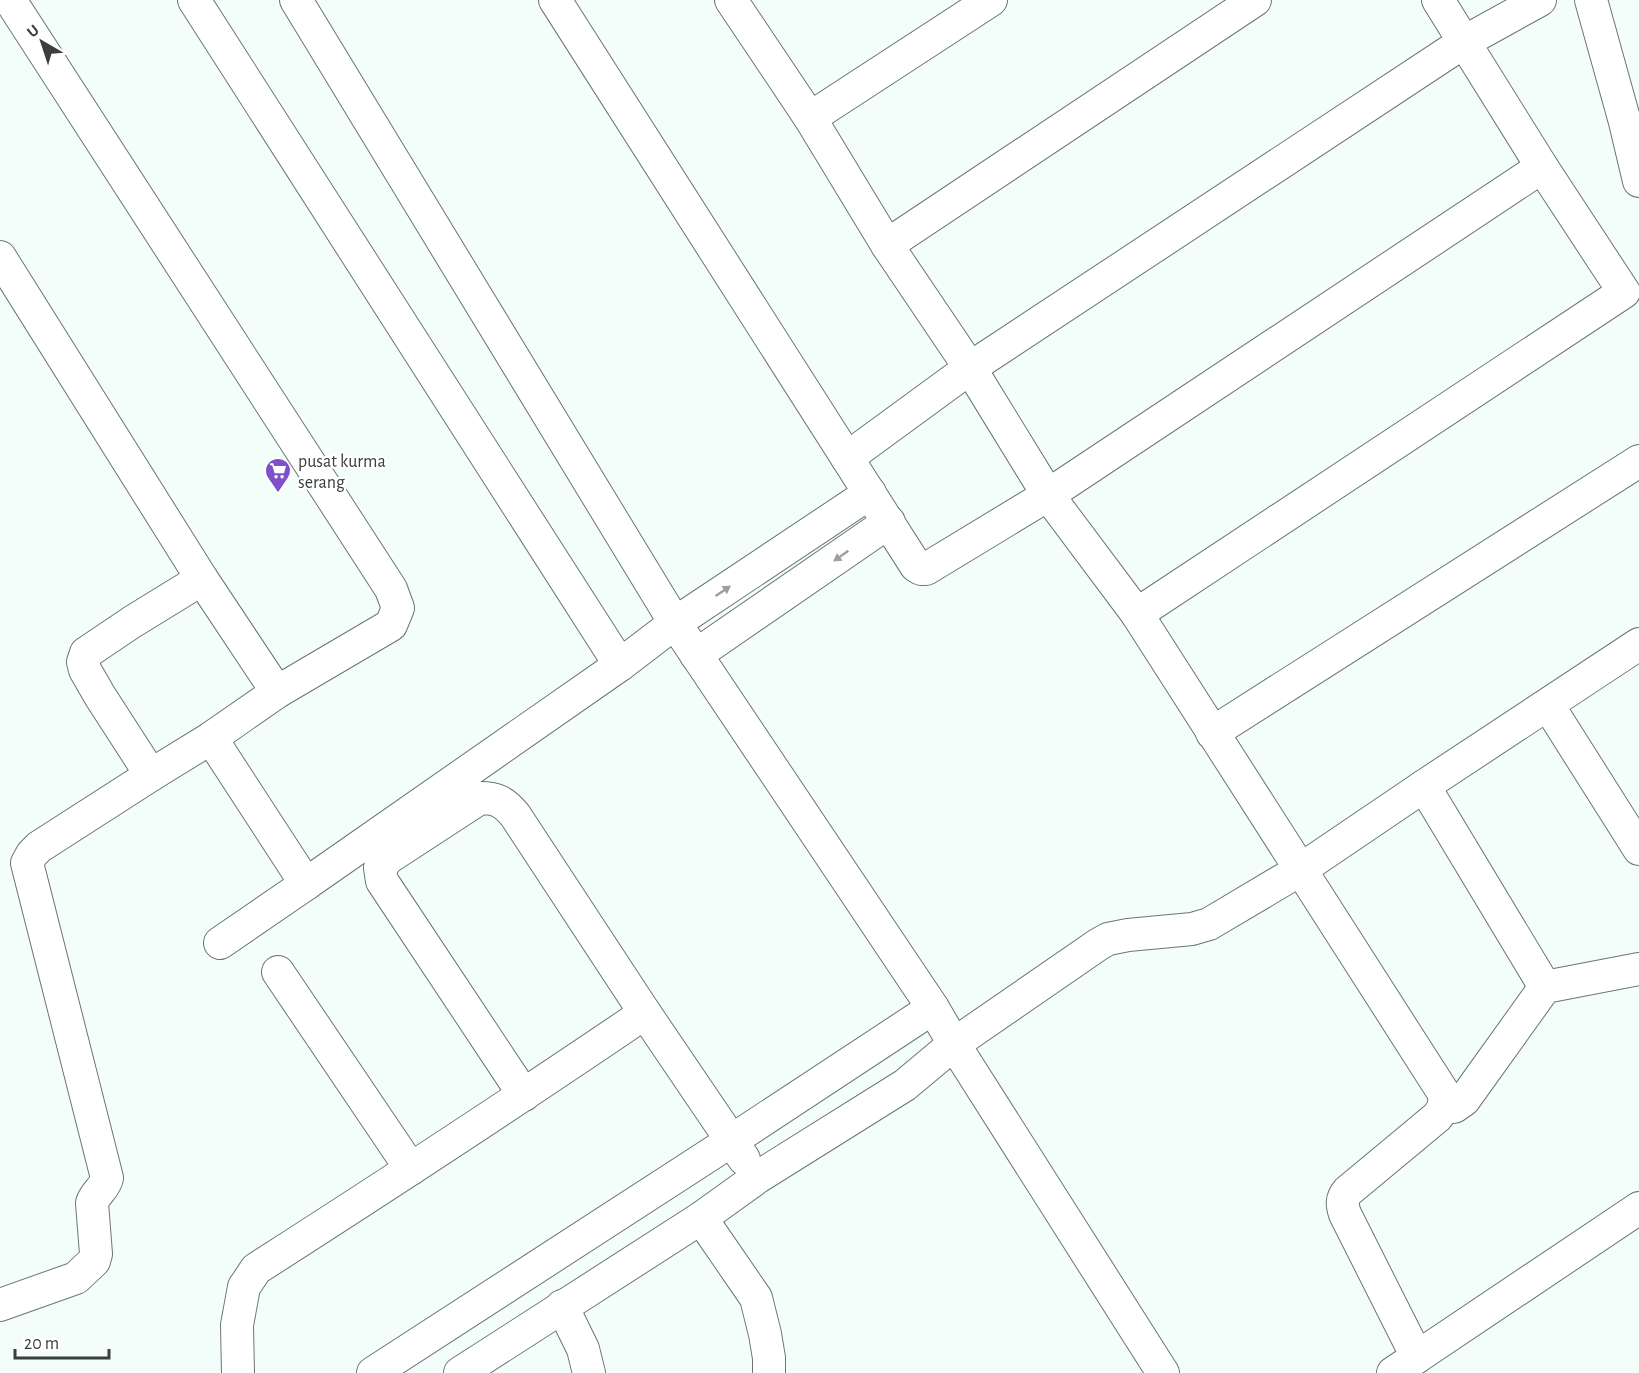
<svg xmlns="http://www.w3.org/2000/svg" width="1639" height="1373" viewBox="0 0 1639 1373" font-family="'Alegreya Sans',sans-serif">
	<style>
		.lines { fill: none; stroke-linecap: round; stroke-linejoin: round }
		.minor-casing { stroke: #6b7572; stroke-width: 34 }
		.minor { stroke: #fff; stroke-width: 32 }
		.oneway { fill: #9c9e9e }
		.labels { text-anchor: middle; stroke-width: 4.5; stroke-linejoin: round; paint-order: stroke }
		.poi-label { font-size: 18px; fill: #3a3e3d; stroke: #fff; text-anchor: start }
	</style>
	<rect width="100%" height="100%" fill="#f3fefb"/>
	<g class="lines">
		<defs>
			<g id="minor">
				<polyline points="194,0 620,665"/>
				<polyline points="296,0 675,623 933,1008 954,1044 1163,1373"/>
				<polyline points="555,0 916,566 921,569 926,569 1048,495 970,368 887,245 810,118 731,0"/>
				<polyline points="1591,0 1625,122 1639,181"/>
				<polyline points="810,118 991,0"/>
				<polyline points="887,245 1255,0"/>
				<polyline points="0,257 202,579 277,692"/>
				<polyline points="847,458 970,368 1464,42 1540,0"/>
				<polyline points="1137,614 1624,292 1542,167 1438,0"/>
				<polyline points="696,655 889,522"/>
				<polyline points="1548,705 1639,849"/>
				<polyline points="1212,733 1639,461"/>
				<polyline points="211,738 306,884 620,665 675,623 870,493"/>
				<polyline points="151,775 100,696 85,670 83,662 86,653 132,622 202,579"/>
				<polyline points="1424,786 1545,987"/>
				<polyline points="220,943 306,884"/>
				<polyline points="278,972 411,1169"/>
				<polyline points="645,1013 744,1159"/>
				<polyline points="1444,1105 1454,1107 1464,1100 1545,987 1639,969"/>
				<polyline points="701,1218 756,1298 765,1334 769,1358 769,1373"/>
				<path d="M0,1305l76,-27 18,-17 2,-7 -4,-51c3,-10 13,-15 15,-25l-80,-315 5,-9 7,-7 112,-72 60,-37 66,-46 114,-67 7,-17 -7,-19 -381,-589"/>
				<polyline points="562,1306 583,1349 589,1373"/>
				<polyline points="1417,1357 1639,1208"/>
				<path d="M238,1373l-1,-48 7,-38 12,-18c131,-84 261,-169 389,-256l-130,-198c-11,-13 -18,-17 -35,-17l-92,60 -8,10 2,13 142,214"/>
				<polyline points="373,1373 731,1141 933,1008"/>
				<polyline points="460,1373 701,1218 758,1177 905,1085 954,1044 1099,944 1108,939 1128,935 1192,929 1209,924 1300,870 1424,786 1639,644"/>
				<path d="M1393,1373l24,-16 -72,-143c-3,-9 -4,-15 3,-23l89,-74c7,-8 9,-15 6,-25l-306,-478 -89,-119 494,-328"/>
			</g>
		</defs>
		<!-- minor casing -->
		<use href="#minor" class="minor-casing"/>
		<!-- minor -->
		<use href="#minor" class="minor"/>
	</g>
	<!-- one-way arrows -->
	<defs><path id="oneway-solid" d="M-6-.8H1V-3.2L6.5 0L1 3.2V.8H-6Z" transform="scale(1.5)"/></defs>
	<g class="oneway">
		<use href="#oneway-solid" transform="translate(841 556) rotate(145)"/>
		<use href="#oneway-solid" transform="translate(723 591) rotate(-34)"/>
	</g>
	<!-- icons -->
	<defs>
		<symbol id="supermarket-pin" viewBox="-11 -11 22 30"><path d="M0 17L-7.5 6A9.5 9.5 0 1 1 7.5 6Z" fill="#7f50c9" stroke="#fff"/><path d="M-6-5.5h2.5l.6 2H6L4.5 2H-2.5L-4.4-4H-6ZM-1.5 3.2a1.3 1.3 0 1 0 .1 0ZM3 3.2a1.3 1.3 0 1 0 .1 0Z" fill="#fff"/></symbol>
	</defs>
	<g fill-rule="evenodd">
		<use href="#supermarket-pin" x="263" y="456" width="30" height="40"/>
	</g>
	<g class="labels">
		<!-- poi labels -->
		<g class="poi-label">
			<text x="298" y="467">pusat kurma<tspan x="298" dy="21">serang</tspan></text>
		</g>
	</g>
	<!-- north arrow -->
	<g transform="translate(42 42) rotate(321)" stroke="#ffffff" stroke-width="4.5" paint-order="stroke">
	<path d="M0-4.5L10 22L0 15L-10 22Z" fill="#3a3e3d"/>
	<text y="-9" font-size="16" font-weight="bold" text-anchor="middle" fill="#3a3e3d">U</text>
	</g>
	<!-- scale -->
	<path d="M15 1349v9h94v-9" fill="none" stroke="#3a3e3d" stroke-width="3"/>
	<text x="24" y="1349" font-size="18" fill="#3a3e3d" stroke="#ffffff" stroke-width="4.5" paint-order="stroke">20 m</text>
</svg>
